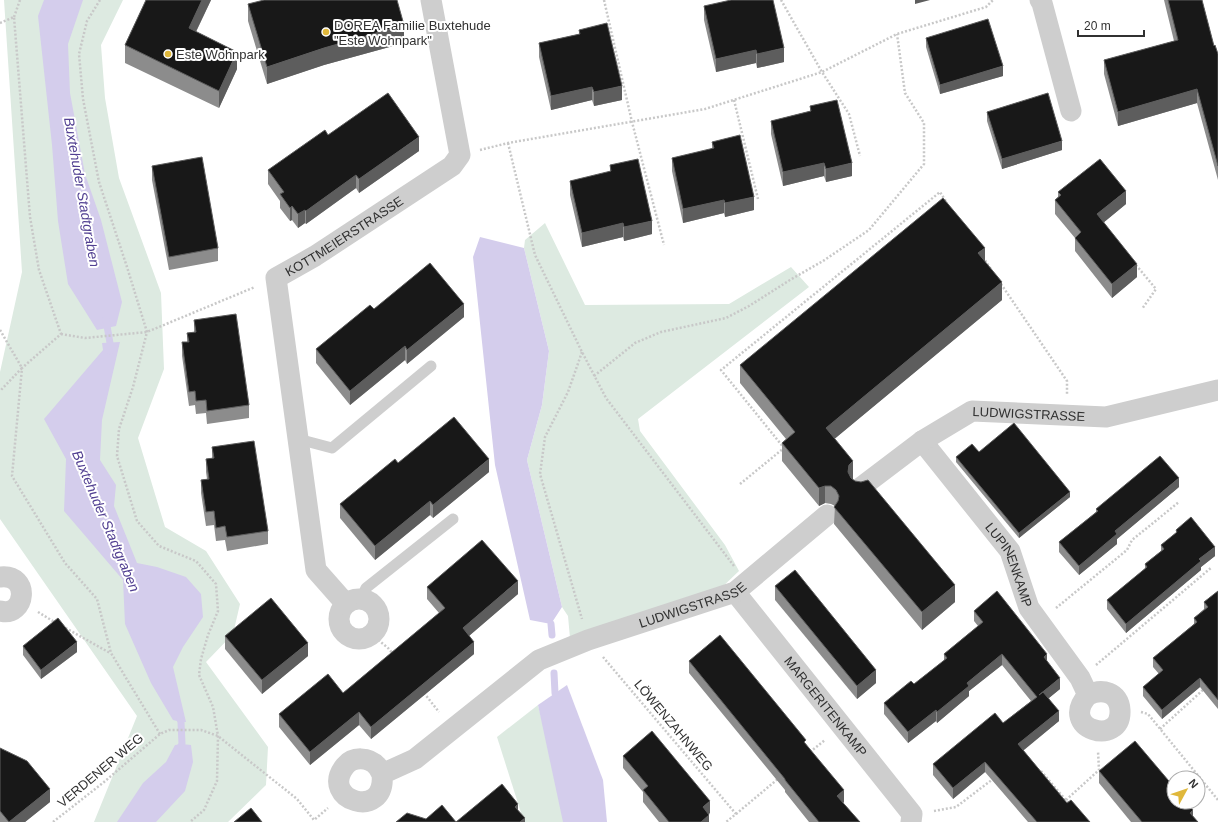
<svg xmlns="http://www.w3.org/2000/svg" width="1218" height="822" viewBox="0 0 1218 822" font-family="Helvetica,sans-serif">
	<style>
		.green { fill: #ddeae1 }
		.water { fill: #d4cdec }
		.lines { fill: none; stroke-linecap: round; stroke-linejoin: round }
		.stream { stroke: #d4cdec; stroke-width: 7 }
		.path { stroke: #c8c8c8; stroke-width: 2.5; stroke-dasharray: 2 2; stroke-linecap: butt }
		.service { stroke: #cecece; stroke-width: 11 }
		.minor { stroke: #cecece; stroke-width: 21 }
		.wall { fill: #8c8c8c }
		.shaded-wall { fill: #5d5d5d }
		.building { fill: #181818; stroke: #5d5d5d }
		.poi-dot { fill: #e0b83b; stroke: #fff; stroke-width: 1.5 }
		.labels { text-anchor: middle; stroke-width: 4; stroke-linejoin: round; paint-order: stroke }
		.poi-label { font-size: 13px; fill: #313131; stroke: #fff; text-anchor: start }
		.street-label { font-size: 13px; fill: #313131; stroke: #fff }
		.water-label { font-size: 14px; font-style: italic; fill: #524092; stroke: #fff }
	</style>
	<rect width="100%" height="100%" fill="#fff"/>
	<!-- green -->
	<g class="green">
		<polygon points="4,0 123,0 101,45 105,98 119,178 161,293 164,369 138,438 165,527 206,551 240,604 233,634 206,662 268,747 266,785 228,822 94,822 137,716 0,519 0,372 22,272"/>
		<polygon points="545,223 585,305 729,304 791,267 809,287 638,419 640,431 725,545 739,571 717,592 570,638 568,616 562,607 527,460 542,405 549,351 524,248 525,240"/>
		<polygon points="538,705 558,783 565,822 524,822 497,737"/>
	</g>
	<!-- water -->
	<g class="water">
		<polygon points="44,0 83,0 68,44 70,93 85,174 101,220 122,302 116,326 97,330 68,284 58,221 52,145 38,16"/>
		<polygon points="480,237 524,248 549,351 542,405 527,460 562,607 551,624 530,620 495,465 473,257"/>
		<polygon points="120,342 102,420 100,460 116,485 114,506 137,563 157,567 186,577 201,594 203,617 183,647 173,667 186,722 181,722 173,720 151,683 125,624 123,580 64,511 66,459 44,419 103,350 102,343"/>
		<polygon points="567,685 603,780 607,822 563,822 538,705"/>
		<polygon points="182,744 191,745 193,762 185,791 156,822 117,822 143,783 166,762 175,745"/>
	</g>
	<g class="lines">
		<!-- stream -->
		<g class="stream">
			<polyline points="106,320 110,343 110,351"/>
			<polyline points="551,624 552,635"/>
			<polyline points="554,673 555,693"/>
			<polyline points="177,752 182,744 181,722 178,714"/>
		</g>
		<!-- path -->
		<g class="path">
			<polyline points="100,0 87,21 79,54 83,99 99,182 127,267 147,332 133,387 119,429 117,456 137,521 159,546 196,561 216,584 218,611 208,635 201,659 199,675 213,707 218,736 217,781 204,810 190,822"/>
			<polyline points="604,0 632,122 664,245"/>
			<polyline points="781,0 822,72 849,114 860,156"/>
			<polyline points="14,17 20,0"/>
			<polyline points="0,23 14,17 30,217 39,270 61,334 22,368 12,476 65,563 97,599 111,653 160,734"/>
			<polyline points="734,100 758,199"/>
			<polyline points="508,143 535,255 582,352 606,398 734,566"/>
			<polyline points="480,150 508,143 705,109 822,72 897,34 986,7 993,0"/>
			<polyline points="983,257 992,271"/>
			<polyline points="1136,265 1156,289 1142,309"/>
			<polyline points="1001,284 1067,381 1067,394"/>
			<polyline points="0,330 22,368 0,391"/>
			<polyline points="61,334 85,338 147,332 255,287"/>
			<polyline points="582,352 568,392 545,437 540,474 582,619"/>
			<polyline points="594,376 635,343 661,332 726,318 749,306 790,280 823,261 869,230 924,164 924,123 905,93 897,34"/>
			<polyline points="740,484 784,448 721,370 940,192 947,203"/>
			<polyline points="1056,608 1127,550 1132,540 1179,502"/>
			<polyline points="38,612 56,623"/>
			<polyline points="62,626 110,653"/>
			<polyline points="372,635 388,648 393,654"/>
			<polyline points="603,657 736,814 726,822"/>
			<polyline points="1096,665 1212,567"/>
			<polyline points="424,693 439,712"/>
			<polyline points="1141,712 1148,714 1218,800"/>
			<polyline points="1160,729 1204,689"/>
			<polyline points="810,752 825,740"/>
			<polyline points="1041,771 1070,805"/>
			<polyline points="1066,800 1099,770 1098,751"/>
			<polyline points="934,811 956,807 993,779"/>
			<polyline points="736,814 779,778"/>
			<polyline points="53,822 104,782 160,734 169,730 201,730 218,736 297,799 314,820 328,808"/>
		</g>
		<!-- service -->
		<g class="service">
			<polyline points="298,439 332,448 431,366"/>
			<polyline points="361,599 366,588 453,519"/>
		</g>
		<!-- minor -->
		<g class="minor">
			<polyline points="1040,0 1042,3 1071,111"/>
			<path id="s1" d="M922,441l88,110 19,57 51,70 8,17c-31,34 34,53 32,15 -1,-18 -18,-22 -32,-15"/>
			<path id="s2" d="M860,488l62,-47 50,-30 134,6 112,-27"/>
			<path d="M0,577c31,-4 26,41 0,34"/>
			<path id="s3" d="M735,592l177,222 -1,8"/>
			<circle cx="359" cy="619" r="20"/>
			<path id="s4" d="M346,604l-30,-34 -40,-292 39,-22 137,-90 8,-11 -29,-155"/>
			<path id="s5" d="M382,774c5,48 -64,26 -37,-8 8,-10 24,-9 32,0 2,2 3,5 5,8l33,-15 124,-99 49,-20 147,-48 92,-77"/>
		</g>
	</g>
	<!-- wall -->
	<g class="wall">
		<polygon points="146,0 211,0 196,32 237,69 219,108 125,63 125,45"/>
		<polygon points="1164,0 1202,0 1214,46 1218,54 1218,180 1197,103 1118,126 1104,74 1104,60 1174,41"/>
		<polygon points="248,4 404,43 324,65 267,84 248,21"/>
		<polygon points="704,6 784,62 757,68 756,63 716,72 704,20"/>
		<polygon points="579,30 622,100 594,106 592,100 551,110 539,57 539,43 579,34"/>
		<polygon points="926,38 1003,76 940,94 926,47"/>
		<polygon points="810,106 852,176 826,182 824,176 783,186 771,134 771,121 810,111"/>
		<polygon points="987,112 1062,150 1002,169 987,121"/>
		<polygon points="328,135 419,151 359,193 356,188 306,224 305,223 298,228 292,220 290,221 280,208 280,201 268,184 268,170"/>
		<polygon points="712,142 754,210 725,217 724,213 683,223 672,171 672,158 712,149"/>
		<polygon points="610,165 652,234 624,241 623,237 582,247 570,195 570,181 610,172"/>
		<polygon points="152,166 218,248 218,261 169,270 152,180"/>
		<polygon points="1058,192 1126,204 1104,222 1137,277 1112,298 1075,251 1075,238 1055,214 1055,200 1058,197"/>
		<polygon points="985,261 1002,300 834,439 853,479 852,479 955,602 922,630 834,524 835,506 831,504 825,503 819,506 782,461 782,443 786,439 740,383 740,365"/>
		<polygon points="374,309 464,317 407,364 405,360 350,405 316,363 316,349"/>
		<polygon points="194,320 249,405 249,418 207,424 206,413 196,414 195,405 189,406 182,356 182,342 187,342 187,333 194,332"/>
		<polygon points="212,447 268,531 268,544 227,551 225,540 216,541 214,525 206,526 201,493 201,480 207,479 206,472 206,459 212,458"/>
		<polygon points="979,452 1070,497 1019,538 956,462 956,457"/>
		<polygon points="398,463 489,472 433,518 430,515 375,560 340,518 340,504"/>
		<polygon points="1179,487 1117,539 1117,544 1079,575 1059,552 1059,542 1096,512 1096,509"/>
		<polygon points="1176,530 1215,556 1201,567 1201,570 1126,633 1107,609 1107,600 1145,569 1145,564 1161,551 1161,545 1176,534"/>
		<polygon points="775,586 876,683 857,699 775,600"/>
		<polygon points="427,587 518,594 469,636 474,654 371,739 359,725 310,765 279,727 279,714 343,693 439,613 427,599"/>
		<polygon points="1218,591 1218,709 1200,687 1162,719 1143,696 1143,687 1159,674 1153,667 1153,658 1194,624 1194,618 1204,609 1204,602"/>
		<polygon points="974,611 1047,662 1060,689 1049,698 1059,721 1023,750 1067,803 1090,822 1028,822 985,772 953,799 933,775 933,764 1003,723 1031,701 1002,665 969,691 969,696 937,723 936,721 908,743 884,714 884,703 914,684 944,661 944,654 978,626 974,621"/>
		<polygon points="225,636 308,656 262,694 225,649"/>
		<polygon points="23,646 77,652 41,679 23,655"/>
		<polygon points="689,661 806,744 844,802 843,803 860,822 809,822 785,792 785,790 689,673"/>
		<polygon points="0,748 50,802 25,822 0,822"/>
		<polygon points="623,756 710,813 708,814 709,822 659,822 643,802 643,792 623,768"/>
		<polygon points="1099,771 1193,816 1198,822 1131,822 1099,783"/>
	</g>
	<!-- shaded-wall -->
	<g class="shaded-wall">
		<polygon points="202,0 211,0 189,46 189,28"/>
		<polygon points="915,0 930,0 915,4"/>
		<polygon points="404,25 404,43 324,65 267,84 267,67 324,48"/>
		<polygon points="784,48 784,62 757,68 757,54"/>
		<polygon points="756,50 756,63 716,72 716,59"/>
		<polygon points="237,52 237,69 219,108 219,91"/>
		<polygon points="1003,66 1003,76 940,94 940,85"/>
		<polygon points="622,86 622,100 594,106 594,92"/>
		<polygon points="592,87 592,100 551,110 551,96"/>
		<polygon points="1197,89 1197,103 1118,126 1118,112"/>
		<polygon points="419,137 419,151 359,193 359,179"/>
		<polygon points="1062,141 1062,150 1002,169 1002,159"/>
		<polygon points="824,163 824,176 783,186 783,172"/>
		<polygon points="852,163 852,176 826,182 826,169"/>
		<polygon points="356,175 356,188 306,224 306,211"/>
		<polygon points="1126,191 1126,204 1097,228 1097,214"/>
		<polygon points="754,197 754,210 725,217 725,203"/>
		<polygon points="724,200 724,213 683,223 683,209"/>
		<polygon points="292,206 292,220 290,221 290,208"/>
		<polygon points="305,210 305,223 298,228 298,214"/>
		<polygon points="652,221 652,234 624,241 624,227"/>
		<polygon points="623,223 623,237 582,247 582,233"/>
		<polygon points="985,248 985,266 978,253"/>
		<polygon points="1137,264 1137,277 1112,298 1112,284"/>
		<polygon points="1002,282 1002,300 826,446 826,428"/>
		<polygon points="464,304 464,317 407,364 407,350"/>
		<polygon points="405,346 405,360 350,405 350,391"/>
		<polygon points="489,459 489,472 433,518 433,505"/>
		<polygon points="853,461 853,479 849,483 848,472 849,465"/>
		<polygon points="1179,478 1179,487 1117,539 1117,544 1079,575 1079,566 1115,531"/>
		<polygon points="825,486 825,503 819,506 819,488"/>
		<polygon points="1070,492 1070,497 1019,538 1019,533"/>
		<polygon points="430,501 430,515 375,560 375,546"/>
		<polygon points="1215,547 1215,556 1201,567 1201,570 1126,633 1126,624 1199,559"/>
		<polygon points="518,581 518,594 463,641 463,628"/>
		<polygon points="955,585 955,602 922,630 922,612"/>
		<polygon points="77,642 77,652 41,679 41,670"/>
		<polygon points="474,642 474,654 371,739 371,727"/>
		<polygon points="308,643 308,656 262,694 262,680"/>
		<polygon points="1002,654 1002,665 969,691 969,696 937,723 937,712 967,683"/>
		<polygon points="1047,654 1047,665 1044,657"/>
		<polygon points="876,670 876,683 857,699 857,686"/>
		<polygon points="1060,678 1060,689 1039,706 1039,695"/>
		<polygon points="1200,678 1200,687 1162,719 1162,710"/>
		<polygon points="936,710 936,721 908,743 908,732"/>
		<polygon points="1059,711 1059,721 1018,755 1018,744"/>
		<polygon points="359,712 359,725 310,765 310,752"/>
		<polygon points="985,762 985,772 953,799 953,788"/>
		<polygon points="50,789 50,802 25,822 9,822"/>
		<polygon points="844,790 844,802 837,808 837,796"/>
		<polygon points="710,801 710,813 703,819 703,807"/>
		<polygon points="518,804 518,822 515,807"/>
		<polygon points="1193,810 1193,822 1190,813"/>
		<polygon points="709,815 709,822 701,822"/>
		<polygon points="525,818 525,822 520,822"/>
	</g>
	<!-- building -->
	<g class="building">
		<polygon points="146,0 202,0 189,28 237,52 219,91 125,45"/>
		<polygon points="264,0 397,0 404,25 324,48 267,67 248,4"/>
		<polygon points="731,0 773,0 784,48 757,54 756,50 716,59 704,6"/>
		<polygon points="1168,0 1202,0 1214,46 1215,45 1218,54 1218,166 1197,89 1118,112 1104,60 1178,40"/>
		<polygon points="988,19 1003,66 940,85 926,38"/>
		<polygon points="607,23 622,86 594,92 592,87 551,96 539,43 580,34 579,30"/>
		<polygon points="388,93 419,137 359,179 356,175 306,211 305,210 298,214 292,206 290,208 280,194 284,192 268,170 325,130 328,135"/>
		<polygon points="1048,93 1062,141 1002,159 987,112"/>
		<polygon points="837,100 852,163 826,169 824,163 783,172 771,121 811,111 810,106"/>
		<polygon points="740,135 754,197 725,203 724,200 683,209 672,158 714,148 712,142"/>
		<polygon points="202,157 218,248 169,257 152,166"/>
		<polygon points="638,159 652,221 624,227 623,223 582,233 570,181 611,171 610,165"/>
		<polygon points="1100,159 1126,191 1097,214 1137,264 1112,284 1075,238 1081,232 1055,200 1061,195 1058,192"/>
		<polygon points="943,198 985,248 978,253 1002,282 826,428 853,461 849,465 848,472 851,478 855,481 861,482 868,480 955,585 922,612 834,507 838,501 839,496 836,490 831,486 825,486 819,488 782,443 795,432 740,365"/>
		<polygon points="430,263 464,304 407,350 405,346 350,391 316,349 370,305 374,309"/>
		<polygon points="236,314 249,405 207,411 206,400 196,401 195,391 189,392 182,342 189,342 187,333 196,332 194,320"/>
		<polygon points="454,417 489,459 433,505 430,501 375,546 340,504 395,459 398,463"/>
		<polygon points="1014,423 1070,492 1019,533 956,457 972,444 979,452"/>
		<polygon points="254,441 268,531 227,537 225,526 216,528 214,511 206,512 201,480 209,479 206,459 214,458 212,447"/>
		<polygon points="1160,456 1179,478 1115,531 1117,534 1079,566 1059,542 1098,511 1096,509"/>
		<polygon points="1191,517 1215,547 1199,559 1201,561 1126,624 1107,600 1147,567 1145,564 1164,549 1161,545 1177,532 1176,530"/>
		<polygon points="482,540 518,581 463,628 474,642 371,727 359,712 310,752 279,714 328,674 343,693 445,608 427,587"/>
		<polygon points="795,570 876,670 857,686 775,586"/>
		<polygon points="997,591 1047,654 1044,657 1060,678 1039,695 1043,692 1059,711 1018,744 1067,803 1071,800 1090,822 1037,822 985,762 953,788 933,764 995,713 1003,723 1037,697 1002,654 967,683 969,686 937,712 936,710 908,732 884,703 911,681 914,684 947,658 944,654 983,622 974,611"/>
		<polygon points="1218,591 1218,700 1200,678 1162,710 1143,687 1163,670 1153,658 1197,622 1194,618 1208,607 1204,602"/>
		<polygon points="271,598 308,643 262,680 225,636"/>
		<polygon points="58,618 77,642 41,670 23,646"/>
		<polygon points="720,635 806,740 804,742 844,790 837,796 860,822 819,822 785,780 785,779 689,661"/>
		<polygon points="652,731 710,801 703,807 709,815 701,822 669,822 643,790 648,786 623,756"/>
		<polygon points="1135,741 1174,787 1174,802 1186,802 1193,810 1190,813 1198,822 1142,822 1099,771"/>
		<polygon points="0,748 27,761 50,789 9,822 0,811"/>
		<polygon points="502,784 518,804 515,807 525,818 520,822 396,822 407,813 426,819 442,805 456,822"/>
		<polygon points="251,808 262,822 234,822"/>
	</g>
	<!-- markers -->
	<g class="poi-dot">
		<circle cx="326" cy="32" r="4"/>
		<circle cx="168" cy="54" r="4"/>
	</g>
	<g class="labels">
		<!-- poi labels -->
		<g class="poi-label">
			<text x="334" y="30">DOREA Familie Buxtehude<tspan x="334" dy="15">"Este Wohnpark"</tspan></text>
			<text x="176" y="59">Este Wohnpark</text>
		</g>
		<!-- street labels -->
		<g class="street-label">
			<text dy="5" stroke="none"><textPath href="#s4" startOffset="420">KOTTMEIERSTRASSE</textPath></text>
			<text dy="5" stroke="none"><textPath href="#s2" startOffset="193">LUDWIGSTRASSE</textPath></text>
			<text dy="5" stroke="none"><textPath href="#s1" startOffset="153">LUPINENKAMP</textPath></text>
			<text dy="5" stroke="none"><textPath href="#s5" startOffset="494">LUDWIGSTRASSE</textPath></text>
			<text dy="5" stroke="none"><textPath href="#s3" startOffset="146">MARGERITENKAMP</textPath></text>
			<text transform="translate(674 725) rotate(50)" y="5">LÖWENZAHNWEG</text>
			<text transform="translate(100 770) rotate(-40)" y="5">VERDENER WEG</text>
		</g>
		<!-- water labels -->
		<g class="water-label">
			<text transform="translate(82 192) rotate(80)" y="5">Buxtehuder Stadtgraben</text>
			<text transform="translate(106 521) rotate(67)" y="5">Buxtehuder Stadtgraben</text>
		</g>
	</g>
	<!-- north arrow -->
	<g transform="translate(1186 790) rotate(50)"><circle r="19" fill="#ffffff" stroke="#adadad"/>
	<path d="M0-3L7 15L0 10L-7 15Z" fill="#e0b83b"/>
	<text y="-6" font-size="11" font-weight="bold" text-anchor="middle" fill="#313131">N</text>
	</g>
	<!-- scale -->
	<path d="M1078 30v6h66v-6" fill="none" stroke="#313131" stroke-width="2"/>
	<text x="1084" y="30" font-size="12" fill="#313131" stroke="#ffffff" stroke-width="3" paint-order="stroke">20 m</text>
</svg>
